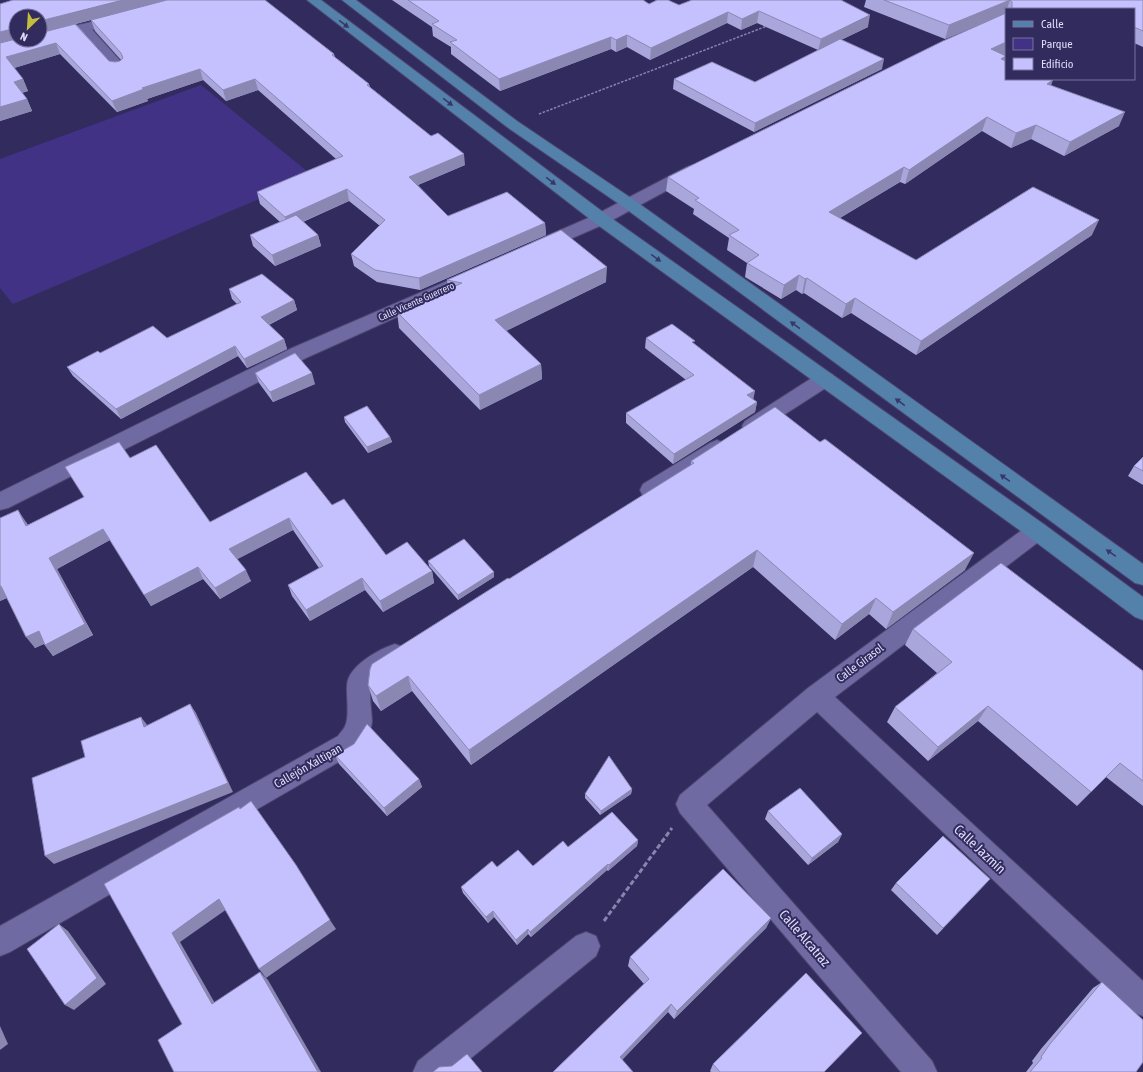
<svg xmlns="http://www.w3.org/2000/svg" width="1143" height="1072" viewBox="0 0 1143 1072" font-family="'Asap Condensed',sans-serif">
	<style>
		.green { fill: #423286 }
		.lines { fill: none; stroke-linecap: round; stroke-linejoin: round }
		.minor-casing { stroke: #4d4671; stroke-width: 2 }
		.tertiary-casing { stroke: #4d4671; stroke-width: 2 }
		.primary-casing { stroke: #4d4671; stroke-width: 2 }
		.path-far1 { stroke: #8884ad; stroke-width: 1.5; stroke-dasharray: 2.5 1.5; stroke-linecap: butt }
		.path { stroke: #8884ad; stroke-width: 3; stroke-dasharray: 5 2.5; stroke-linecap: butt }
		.minor { fill: #6f6aa1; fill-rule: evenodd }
		.tertiary { fill: #6f6aa1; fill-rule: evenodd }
		.primary { fill: #5381aa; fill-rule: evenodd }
		.wall { fill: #a9a6db; fill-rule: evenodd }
		.shaded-wall { fill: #8a87b2 }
		.building { fill: #c5c1ff; stroke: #8a87b2 }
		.oneway { fill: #373869 }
		.labels { text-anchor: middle; stroke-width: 4; stroke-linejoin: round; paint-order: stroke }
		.far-street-label { font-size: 10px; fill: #dddcfb; stroke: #322b5d }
		.street-label { font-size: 12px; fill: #dddcfb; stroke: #322b5d }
		.near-street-label { font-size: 14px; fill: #dddcfb; stroke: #322b5d }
	</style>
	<rect width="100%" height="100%" fill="#322b5d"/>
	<!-- green -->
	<polygon class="green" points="201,85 313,176 13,304 0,288 0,159"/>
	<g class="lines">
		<defs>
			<g id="minor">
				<polygon points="83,24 88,25 124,65 126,68 124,71 119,72 114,71 78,31 76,28 78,25"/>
				<polygon points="693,165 699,167 701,170 699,173 607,223 545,250 539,251 533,250 530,246 533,242 595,215 687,167"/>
				<polygon points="475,269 481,271 484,275 481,279 306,358 8,508 0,510 0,492 292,348"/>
				<polygon points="825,372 832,374 835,379 832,384 759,431 752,433 745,431 742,426 745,421 818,374"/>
				<polygon points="717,440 724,443 727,448 724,453 659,496 651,498 643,496 640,490 643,484 710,443"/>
				<polygon points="1037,522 1045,525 1048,531 1045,537 835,697 1143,981 1143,1016 1132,1012 817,712 707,805 932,1061 937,1072 901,1072 680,813 676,804 680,795 808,688 1029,525"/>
				<path d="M395,644l8,3 4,7c-7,15 -28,17 -35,30 -4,8 0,28 0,38 -1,11 -9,21 -16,30l-346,200 -10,4v-30l338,-190c2,-3 6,-7 7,-10 5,-9 1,-31 2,-41 1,-19 32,-36 48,-41z"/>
				<polygon points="586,932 596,936 600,946 596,956 454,1072 413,1072 418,1061 576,936"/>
			</g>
			<polygon id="tertiary" points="122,14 127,15 129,18 127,21 40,43 34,40 40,40 40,35"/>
			<g id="primary">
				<polygon points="307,0 321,0 607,215 1045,525 1143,597 1143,620 1135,617 1029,537 595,223"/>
				<polygon points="342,0 356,0 517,121 634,200 1143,564 1143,585 1135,583 622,206 507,127"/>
			</g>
		</defs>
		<!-- minor casing -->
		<use href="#minor" class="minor-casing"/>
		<!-- tertiary casing -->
		<use href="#tertiary" class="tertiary-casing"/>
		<!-- primary casing -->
		<use href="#primary" class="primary-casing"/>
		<!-- path-far1 -->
		<polyline class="path-far1" points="539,114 767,26"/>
		<!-- path -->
		<polyline class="path" points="604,921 672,828"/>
		<!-- minor -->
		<use href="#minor" class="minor"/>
		<!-- tertiary -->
		<use href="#tertiary" class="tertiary"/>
		<!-- primary -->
		<use href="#primary" class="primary"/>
	</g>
	<!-- wall -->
	<g class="wall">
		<polygon points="392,0 643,0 649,4 679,5 692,0 868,27 841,40 882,69 754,132 673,89 674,79 755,82 818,50 757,23 741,30 727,23 650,60 627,47 616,52 611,49 500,91 451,54 451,47 433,36 432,27"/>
		<polygon points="866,0 1143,0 1143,47 1134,43 1134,9 1006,9 1006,54 1004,55 1005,60 1051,85 1119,126 1064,156 1031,139 1011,148 982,131 905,184 900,182 840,218 916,260 1092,235 916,355 851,313 842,318 804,293 802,294 796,290 781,299 745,277 747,263 727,250 729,238 693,214 694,209 666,191 668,177 998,17 945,39 864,7"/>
		<path d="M0,4l334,50 1,3 34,27 1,3 95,78 -47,20 30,31 97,7 1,12 -126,55 -43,-8 -23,-16 -3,-12 29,-28 -31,-25 -46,21 15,13 3,11 -46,20 -22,-20 -3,-11 30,-13 -20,-18 -3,-12 79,-33 -78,-69 -32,11 -23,-21 -56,19 1,2 -31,11 -57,-58 -46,14 9,11 5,12 -6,2 5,6 5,12 -32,10zM16,16h24v24h-24zM91,20l4,11 26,29 -1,1 -5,1 -6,-1 -33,-37z"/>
		<polygon points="447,280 606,282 506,331 541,364 542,379 480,410 399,328 397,312 448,290"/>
		<polygon points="229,289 294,300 297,310 269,325 284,339 287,349 247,368 238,356 121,419 73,376 67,367 100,353 167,338 237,304 232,299"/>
		<polygon points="646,338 753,400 757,402 755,412 673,464 626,423 626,413 686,380 645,348"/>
		<polygon points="255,373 315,384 273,402 259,383"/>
		<polygon points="344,417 390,437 392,442 368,453 345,422"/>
		<polygon points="1143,457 1143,485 1128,476 1134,466"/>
		<polygon points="130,458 210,522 332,505 386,555 432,571 434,583 383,612 365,590 310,621 292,596 288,585 319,568 293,530 237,559 251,581 220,599 203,579 151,606 110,540 57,569 93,635 53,656 44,644 35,648 7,598 0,601 0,518 26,522 28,525 84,497"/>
		<polygon points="691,461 965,570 886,629 869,614 835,640 753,567 471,765 412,691 381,711 373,701 368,685 509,579 691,465"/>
		<polygon points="428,561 494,577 458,600 429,566"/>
		<polygon points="913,629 1143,671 1143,806 1106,777 1077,806 978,721 928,761 887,722 895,707 937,673 905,645"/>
		<polygon points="335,755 419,779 422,787 387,816 339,764"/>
		<polygon points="632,789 631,794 600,815 585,798 585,794"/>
		<polygon points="768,811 842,834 838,842 808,865 765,819"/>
		<polygon points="638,840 637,846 608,871 607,870 531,937 528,934 517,945 494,917 488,923 463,893 461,887 497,867 533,866 568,847"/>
		<polygon points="990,879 937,935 891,890 896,883"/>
		<polygon points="771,918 766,928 674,1019 668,1012 622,1060 553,1072 644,984 628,966 630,957"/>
		<polygon points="1102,982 1136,1072 1026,1072 1033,1063 1032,1061 1041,1049 1093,988"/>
		<polygon points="713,1064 824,1072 711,1072 710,1071"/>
	</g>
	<!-- shaded-wall -->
	<g class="shaded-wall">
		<polygon points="123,0 169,0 40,33 40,21"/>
		<polygon points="1010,0 1007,9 1006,9 1005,14 945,39 949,25"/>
		<polygon points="759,11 757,23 741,30 742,19"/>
		<polygon points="728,12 727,23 650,60 651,48"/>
		<polygon points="870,15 868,27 818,51 821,39"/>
		<polygon points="16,28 16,40 0,44 0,32"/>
		<polygon points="627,35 627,47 616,52 616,40"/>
		<polygon points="611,37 611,49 500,91 499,79"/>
		<polygon points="1006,42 1006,54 987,63 991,49"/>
		<polygon points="56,43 60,54 11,69 6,57"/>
		<polygon points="1006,56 1006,57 1002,69 1001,59"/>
		<polygon points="884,59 882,69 754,132 755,123"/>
		<polygon points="200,69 203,80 147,99 148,101 117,112 112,101 142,88"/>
		<polygon points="23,79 28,91 19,93 14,82"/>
		<polygon points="255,79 258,90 226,101 223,90"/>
		<polygon points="1053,80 1048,94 1047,84"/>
		<polygon points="27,99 32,111 0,121 0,107"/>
		<polygon points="1125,112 1119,126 1064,156 1070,142"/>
		<polygon points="987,117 982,131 905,184 909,170"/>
		<polygon points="1036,125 1031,139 1011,148 1016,133"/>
		<polygon points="464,154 465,165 411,188 409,177"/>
		<polygon points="904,167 900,182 826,226 829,212"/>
		<polygon points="347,189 349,201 288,228 285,217"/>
		<polygon points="1099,220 1092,235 916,355 921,341"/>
		<polygon points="545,223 546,235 420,290 419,278"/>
		<polygon points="318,235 321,246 275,266 272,255"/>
		<polygon points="607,267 606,282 496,336 495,320"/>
		<polygon points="799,275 796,290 781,299 784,285"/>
		<polygon points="807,278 804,293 802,294 805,279"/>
		<polygon points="855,298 851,313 842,318 846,304"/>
		<polygon points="294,300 297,310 264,327 261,317"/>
		<polygon points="284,339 287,349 247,368 244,359"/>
		<polygon points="235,346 238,356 121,419 116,409"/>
		<polygon points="541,364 542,379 480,410 479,395"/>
		<polygon points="312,373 315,384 273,402 270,392"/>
		<polygon points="755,391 753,401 747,395"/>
		<polygon points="757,402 755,412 673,464 674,454"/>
		<polygon points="390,437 392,442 368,453 367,447"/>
		<polygon points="18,510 26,522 34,537 26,526"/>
		<polygon points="289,518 293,530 234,561 229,549"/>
		<polygon points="103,529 110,540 57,569 93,635 53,656 45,645 49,558"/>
		<polygon points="757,550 753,567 471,765 469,750"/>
		<polygon points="974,553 965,570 886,629 893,612"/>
		<polygon points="198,567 203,579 151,606 144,595"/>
		<polygon points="246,570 251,581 220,599 215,588"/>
		<polygon points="432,571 434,583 383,612 380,601"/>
		<polygon points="494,572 494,577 458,600 458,595"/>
		<polygon points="362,578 365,590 310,621 306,610"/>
		<polygon points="0,586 1,586 9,597 0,601"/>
		<polygon points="876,598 869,614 835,640 842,624"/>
		<polygon points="39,631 47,642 35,648 26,637"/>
		<polygon points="408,676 412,691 381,711 376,696"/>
		<polygon points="190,704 196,713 233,792 54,864 45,856"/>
		<polygon points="988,706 978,721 928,761 938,747"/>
		<polygon points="141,717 148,726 144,727"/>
		<polygon points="419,779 422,787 387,816 384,808"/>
		<polygon points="632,789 631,794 600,815 601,811"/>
		<polygon points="842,834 838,842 808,865 812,858"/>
		<polygon points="638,840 637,846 608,871 609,865"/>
		<polygon points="608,864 607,870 531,937 530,932"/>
		<polygon points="219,899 227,909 180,942 220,1012 212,1004 172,933"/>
		<polygon points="493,911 494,917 488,923 486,917"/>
		<polygon points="771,918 766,928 674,1019 677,1011"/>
		<polygon points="330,920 336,929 266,978 259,969"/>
		<polygon points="59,924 68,931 106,984 74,1010 65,1005"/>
		<polygon points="528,929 528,934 517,945 516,940"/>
		<polygon points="260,972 268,980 321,1072 318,1072"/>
		<polygon points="671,1004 668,1012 618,1064 620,1057"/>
		<polygon points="0,1026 8,1044 0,1050"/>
	</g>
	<!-- building -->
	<g class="building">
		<polygon points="13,0 123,0 40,21 40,16 16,16 16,28 0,32 0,4"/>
		<polygon points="167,0 265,0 334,54 332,55 369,84 367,85 431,136 438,133 464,154 409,177 448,216 507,192 545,223 419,278 375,270 351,254 385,220 347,189 285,217 257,192 343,156 255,79 223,90 200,69 142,88 144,89 112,101 56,43 6,57 23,79 14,82 27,99 0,107 0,43 16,39 16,40 40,40 40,33 75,24 109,61 115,62 120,61 123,58 121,53 91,20"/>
		<polygon points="408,0 643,0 649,4 657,0 668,0 679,5 692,0 841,0 870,15 821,39 759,11 742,19 728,12 651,48 627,35 616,40 611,37 499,79 450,42 457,40 432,24 439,21"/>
		<polygon points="884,0 1143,0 1143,31 1134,27 1134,9 1012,9 1012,2 1010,0 949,25"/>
		<polygon points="1006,13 1006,42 991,49 1006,56 1001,59 1006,61 1006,79 1050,79 1053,80 1047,84 1125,112 1070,142 1036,125 1016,133 987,117 909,170 904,167 829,212 916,260 1033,187 1099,220 921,341 855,298 846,304 807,278 805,279 799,275 784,285 747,263 759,255 729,235 739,230 695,200 699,198 668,177 943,41"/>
		<polygon points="840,39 884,59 755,123 674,79 712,62 755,82"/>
		<polygon points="296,215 318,235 272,255 250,235"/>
		<polygon points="561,230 607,267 495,320 541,364 479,395 397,312 462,283 447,280"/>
		<polygon points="262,274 294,300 261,317 284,339 244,359 235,346 116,409 67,367 98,351 100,353 153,326 167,338 241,302 229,289"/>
		<polygon points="672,324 695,341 692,342 755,391 747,395 757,402 674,454 626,413 694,375 646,338"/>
		<polygon points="295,353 312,373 270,392 255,373"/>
		<polygon points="367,406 390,437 367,447 344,417"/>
		<polygon points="775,407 820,442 825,439 974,553 893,612 876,598 842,624 757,550 469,750 408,676 376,696 368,685 370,669 372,664 508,578 509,579 694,463 691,461"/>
		<polygon points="119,442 130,458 156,445 210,522 306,472 332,505 344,499 386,555 407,542 432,571 380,601 362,578 306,610 288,585 323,566 289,518 229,549 246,570 215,588 198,567 144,595 103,529 49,558 85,624 45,645 39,631 26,637 1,586 0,586 0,518 18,510 26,526 84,497 65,467"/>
		<polygon points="1143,457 1143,471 1134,466"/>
		<polygon points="464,539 494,572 458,595 428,561"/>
		<polygon points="1001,563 1143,671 1143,781 1120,763 1091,792 988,706 938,747 895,707 952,662 913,629"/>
		<polygon points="190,704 228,783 45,856 32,778 85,757 81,741 141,717 144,727"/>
		<polygon points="367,724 419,779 384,808 335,755 354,744"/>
		<polygon points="609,756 632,789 601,811 585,794"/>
		<polygon points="800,788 842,834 812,858 768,811"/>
		<polygon points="251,801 296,865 330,920 259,969 219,899 172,933 212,1004 260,972 318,1072 174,1072 158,1040 182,1024 104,884 239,807 240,809"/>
		<polygon points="612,812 638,840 609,865 608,864 530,932 528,929 516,940 493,911 486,917 461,887 492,861 497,867 518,850 533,866 563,841 568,847"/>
		<polygon points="943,836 990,879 943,928 896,883"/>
		<polygon points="723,869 771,918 677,1011 671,1004 620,1057 633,1072 553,1072 649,979 630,957"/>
		<polygon points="59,924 97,978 65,1005 27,949"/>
		<polygon points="806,973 862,1033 824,1072 720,1072 713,1064"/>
		<polygon points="1102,982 1143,1020 1143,1062 1136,1072 1030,1072 1042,1058 1041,1057 1050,1044"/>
		<polygon points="467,1054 482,1072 433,1072 439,1067 452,1066"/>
	</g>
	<!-- one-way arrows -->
	<defs><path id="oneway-solid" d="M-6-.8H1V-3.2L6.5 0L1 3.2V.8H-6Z"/></defs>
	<g class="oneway">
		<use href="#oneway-solid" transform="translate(344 24) rotate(37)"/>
		<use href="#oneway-solid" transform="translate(448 102) rotate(37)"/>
		<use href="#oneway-solid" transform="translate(551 181) rotate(37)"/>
		<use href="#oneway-solid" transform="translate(656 258) rotate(36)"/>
		<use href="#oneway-solid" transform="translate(795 325) rotate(-144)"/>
		<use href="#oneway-solid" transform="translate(900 402) rotate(-144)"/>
		<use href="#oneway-solid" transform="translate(1005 478) rotate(-145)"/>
		<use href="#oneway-solid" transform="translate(1111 553) rotate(-145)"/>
	</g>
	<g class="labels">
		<!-- far-street labels -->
		<g class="far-street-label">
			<text transform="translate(416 301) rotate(-24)" y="4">Calle Vicente Guerrero</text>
		</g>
		<!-- street labels -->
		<g class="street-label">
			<text transform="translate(860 663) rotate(-37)" y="4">Calle Girasol</text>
			<text transform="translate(308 766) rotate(-30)" y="4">Callejón Xaltipan</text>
		</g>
		<!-- near-street labels -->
		<g class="near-street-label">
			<text transform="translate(980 849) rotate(43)" y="5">Calle Jazmín</text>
			<text transform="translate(805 938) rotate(49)" y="5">Calle Alcatraz</text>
		</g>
	</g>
	<!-- legend -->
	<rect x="1005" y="8" width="130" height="72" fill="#322b5d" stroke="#76729c"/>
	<rect x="1013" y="21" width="20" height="6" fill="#5381aa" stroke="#76729c"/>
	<text x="1041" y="28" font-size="12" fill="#dddcfb">Calle</text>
	<rect x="1013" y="38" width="20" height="12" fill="#423286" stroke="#76729c"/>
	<text x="1041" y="48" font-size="12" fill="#dddcfb">Parque</text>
	<rect x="1013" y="58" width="20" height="12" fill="#c5c1ff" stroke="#76729c"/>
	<text x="1041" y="68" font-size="12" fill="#dddcfb">Edificio</text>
	<!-- north arrow -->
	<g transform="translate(28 28) rotate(205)"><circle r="19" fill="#322b5d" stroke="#76729c"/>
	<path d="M0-3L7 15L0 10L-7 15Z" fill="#c2bd3f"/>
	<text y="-6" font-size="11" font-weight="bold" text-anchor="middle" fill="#dddcfb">N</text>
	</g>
</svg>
